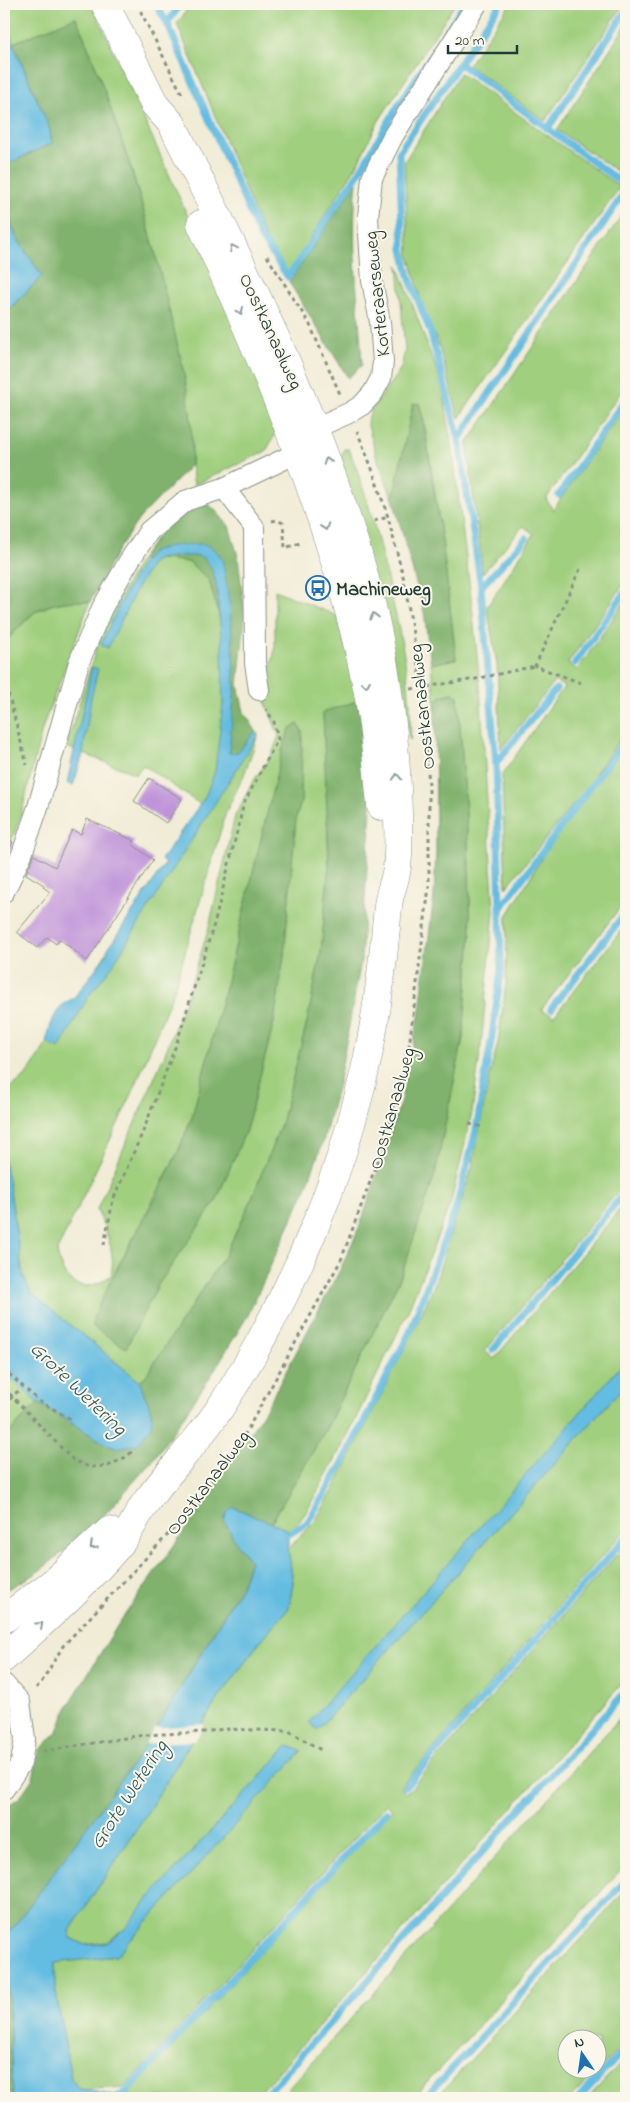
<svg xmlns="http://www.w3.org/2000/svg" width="630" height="2102" viewBox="0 0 630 2102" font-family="'Indie Flower',sans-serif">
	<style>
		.green { fill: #a0cf7e; stroke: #608659; fill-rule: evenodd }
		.forest { fill: #80b26d; stroke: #507850 }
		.water { fill: #64bce1; stroke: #427c8a }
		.pier { fill: #f1ecd6 }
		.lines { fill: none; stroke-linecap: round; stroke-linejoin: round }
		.stream { stroke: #64bce1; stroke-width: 7 }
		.building { fill: #bf93d9 }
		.minor-casing { stroke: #889485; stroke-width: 22 }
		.secondary-casing { stroke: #889485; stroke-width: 29 }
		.path { stroke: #889485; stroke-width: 3; stroke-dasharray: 4 4; stroke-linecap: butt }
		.minor { stroke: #fff; stroke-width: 20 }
		.secondary { stroke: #fff; stroke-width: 28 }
		.oneway { stroke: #8f9e9a }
		.labels { text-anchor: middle; stroke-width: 4; stroke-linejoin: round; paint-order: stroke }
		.street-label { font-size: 20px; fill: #1f3d34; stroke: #fbf7ec }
		.poi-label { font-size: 20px; font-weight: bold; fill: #1f3d34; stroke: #fbf7ec; text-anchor: start }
		.water-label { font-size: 21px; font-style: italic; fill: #305d5f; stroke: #fbf7ec }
	</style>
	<rect width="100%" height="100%" fill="#fbf7ec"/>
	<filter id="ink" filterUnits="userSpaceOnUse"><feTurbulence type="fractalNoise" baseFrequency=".02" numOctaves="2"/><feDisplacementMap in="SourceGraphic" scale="10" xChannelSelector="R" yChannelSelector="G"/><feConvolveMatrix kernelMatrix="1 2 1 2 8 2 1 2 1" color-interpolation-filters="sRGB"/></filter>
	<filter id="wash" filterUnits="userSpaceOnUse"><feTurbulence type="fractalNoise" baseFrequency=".0096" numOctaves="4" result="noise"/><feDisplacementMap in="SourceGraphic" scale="20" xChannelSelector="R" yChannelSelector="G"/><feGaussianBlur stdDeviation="1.12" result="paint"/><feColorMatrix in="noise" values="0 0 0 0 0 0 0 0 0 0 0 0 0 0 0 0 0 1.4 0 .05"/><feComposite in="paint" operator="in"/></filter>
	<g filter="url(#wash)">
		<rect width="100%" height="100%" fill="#f1ecd6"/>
		<!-- green -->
		<g class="green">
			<polygon points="4,4 92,4 270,398 276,433 266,451 194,485 191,465 192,447 154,247 133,174 95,65 76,18 13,43 4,18"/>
			<polygon points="191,4 455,4 378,122 356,167 288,273 266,240 177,24"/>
			<polygon points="510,4 624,4 545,121 468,65"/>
			<polygon points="626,25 626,174 624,176 557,130"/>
			<polygon points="460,73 620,187 459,418 440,349 423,307 409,255 404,162"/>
			<polygon points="626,209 626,385 546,499 553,510 626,405 626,581 568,663 577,670 626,600 626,731 595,774 626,735 626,900 541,1010 554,1016 626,924 626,1182 485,1351 494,1359 626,1202 626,1360 310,1723 317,1730 626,1384 626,1529 400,1787 406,1794 626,1544 626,1679 255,2098 125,2098 392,1810 386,1804 125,2087 79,2090 71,2079 55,1987 55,1962 116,1956 301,1751 288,1746 146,1902 126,1928 107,1942 85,1945 71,1938 69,1932 150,1808 214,1705 258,1644 289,1608 293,1582 288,1549 315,1521 334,1489 419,1320 435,1283 472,1168 490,1074 498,1043 506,984 507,916 576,801 506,888 502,775 564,687 555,681 501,749 497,665 487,607 534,534 523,526 483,573 467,444"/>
			<polygon points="398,265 442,385 451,438 472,605 480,686 494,912 481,1046 472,1113 451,1202 408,1311 344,1443 305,1514 295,1527 288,1530 271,1523 326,1429 401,1276 435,1174 463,1038 471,934 468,842 458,697 452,693 444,695 435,701 431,664 456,659 442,540 423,414 413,404 393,499 376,455 367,422 371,411 401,368 405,350"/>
			<path d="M344,449h5c17,42 28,85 38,129 13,53 26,108 23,162l-17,-82 -53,-196z"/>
			<path d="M163,559l26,3 20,18 14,50v88l3,49 30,-36 2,4 -14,40 -18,37 -52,178 -42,104 -75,157c2,18 14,40 36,34 6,-2 12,-6 18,-9 5,-26 -5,-43 -14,-67l67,-153 24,-63 20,-62 27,-115 17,-33 19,-27 8,-20 -13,-33 -2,-9 11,-44v-60l62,26 23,84 -37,13 6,151 -8,88 -14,70 -26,102 -31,79 -25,52 -80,122 -6,4 -108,-88 -8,-17 -15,-97 -4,-19v-68l21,-15 167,-254 9,-18 -58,-40 -7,9 -70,-27 33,-108 13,-29 28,-50zM302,731l-1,71 -5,16 -12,137 -10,67 -28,108 -30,71 -58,84 -32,63 -33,-30 20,-42 65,-124 14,-35 36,-140 55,-230z"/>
			<polygon points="75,600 90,602 43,726 20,819 4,859 4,744 7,726 4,716 4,634 6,640 35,612 51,605"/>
			<polygon points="4,1372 38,1403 4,1438"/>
			<polygon points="626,1711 626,1864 413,2098 280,2098"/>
			<path d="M4,1723c5,10 6,26 0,36z"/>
			<path d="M626,1890v152l-55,56h-135zM568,2040h30v30h-30z"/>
			<polygon points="626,2057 626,2098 588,2098"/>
		</g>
		<!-- forest -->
		<g class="forest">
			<path d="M76,17c39,95 70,192 93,292 13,54 26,100 22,156l-52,54 -22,32 -27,51c-18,-2 -40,0 -55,10 -11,8 -20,20 -29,29l-2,-7v-324h5l33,-34 -26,-39 -12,-31v-40l48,-23 -3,-16 -36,-84z"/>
			<path d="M357,182c-7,61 2,121 5,183l-14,13 -59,-96z"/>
			<polygon points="419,403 422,414 442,540 456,659 431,664 424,612 393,499 413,404"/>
			<polygon points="207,503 216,511 229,526 238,556 245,617 238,685 244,712 256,731 226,767 223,718 223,630 209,580 189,562 163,559 140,560 160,533 195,505"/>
			<polygon points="453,693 458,696 468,842 471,934 463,1038 435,1174 401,1276 326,1429 271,1523 234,1507 224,1520 237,1544 250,1561 241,1587 146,1746 10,1932 4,1937 4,1808 20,1797 33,1778 39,1751 58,1731 67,1708 119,1623 197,1513 266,1409 340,1270 361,1223 400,1104 419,1017 434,895 436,852 435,701 444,695"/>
			<polygon points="360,700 372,792 361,961 339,1080 323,1142 305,1191 248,1315 209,1379 154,1459 91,1530 34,1575 10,1588 4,1590 4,1438 38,1403 104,1443 118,1448 152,1413 139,1381 145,1377 225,1255 250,1203 281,1124 307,1022 321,952 329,864 323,712"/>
			<polygon points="298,724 302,731 301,802 296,818 284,955 274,1022 246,1130 216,1201 158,1285 126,1348 93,1327 93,1318 113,1276 157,1195 178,1152 192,1117 228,977 283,747 290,728"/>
			<polygon points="4,1964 7,1968 13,2098 4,2098"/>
		</g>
		<!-- water -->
		<g class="water">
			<polygon points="4,18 16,51 49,127 52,143 4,166"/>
			<polygon points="4,206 16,237 42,276 8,310 4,310"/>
			<path d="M203,544l8,3 8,7 4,8 7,45 5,80 -6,66 9,-1 17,-20 3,3 -146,231 -24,31 -29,52 -13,-7c4,-15 9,-38 27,-43l34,-45v-4l58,-86 -4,-4 44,-63 10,-26 8,-67 -1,-60 -6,-61 -5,-16 -6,-8 -6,-3h-17l-24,3 -6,4 -16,27 -28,58 -7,-3c8,-19 36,-83 52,-93 13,-8 35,-7 50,-8z"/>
			<polygon points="92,667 98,669 91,698 83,754 73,786 67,783"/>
			<polygon points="4,1160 8,1179 23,1276 31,1293 139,1381 152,1413 151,1427 138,1444 118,1448 104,1443 38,1403 4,1372"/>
			<polygon points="626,1360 626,1384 317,1730 309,1722"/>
			<polygon points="233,1507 288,1530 288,1549 293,1582 289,1608 258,1644 214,1705 150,1808 69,1932 71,1938 85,1945 107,1943 126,1928 146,1902 288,1746 302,1751 116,1956 55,1963 55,1987 71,2079 79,2089 118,2096 115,2098 13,2098 7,1968 4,1965 4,1937 10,1932 146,1746 241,1587 250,1561 237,1544 224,1520 227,1513"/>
		</g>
		<!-- pier -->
		<polygon class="pier" points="205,1724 195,1741 145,1744 155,1728"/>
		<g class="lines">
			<!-- stream -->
			<g class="stream">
				<polyline points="156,4 167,23 260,236 288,277 358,174 395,111 464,4"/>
				<polyline points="167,23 181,4"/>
				<polyline points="460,64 626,186"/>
				<polyline points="548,128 626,11"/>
				<polyline points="459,439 626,190"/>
				<polyline points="559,495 626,398"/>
				<polyline points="481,587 459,439 430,331 409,277 403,249 399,152 500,4"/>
				<polyline points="575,663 626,591"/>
				<polyline points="496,763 556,689"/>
				<polyline points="500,909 496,763 481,587 526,538"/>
				<polyline points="551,1009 626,912"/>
				<polyline points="493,1350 626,1191"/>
				<polyline points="281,1539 307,1523 339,1470 410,1332 456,1208 476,1130 492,1036 501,971 500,909 626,739"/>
				<polyline points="405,1787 626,1537"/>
				<polyline points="118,2096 127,2091 386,1812"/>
				<polyline points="263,2098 626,1691"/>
				<polyline points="425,2098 626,1880"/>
				<polyline points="579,2098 626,2048"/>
			</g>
		</g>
		<g id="blocks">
			<!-- building -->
			<g class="building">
				<polygon points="149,778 182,799 166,823 134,801"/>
				<polygon points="87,819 135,841 132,844 153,860 87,961 60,939 56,944 47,937 37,948 17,932 50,892 43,887 44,885 26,874 34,855 55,867 72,830 81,834"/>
				<polygon points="4,837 13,842 5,861 4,860"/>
			</g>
		</g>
	</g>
	<g filter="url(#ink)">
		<use href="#blocks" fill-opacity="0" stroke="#889485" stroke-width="1"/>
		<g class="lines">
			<defs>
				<g id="minor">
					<polyline points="224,488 254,527 255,663 259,690"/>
					<polyline points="4,892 22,854 38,807 79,662 102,608 129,561 149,531 185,501 224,488 299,452 315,428 349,413 362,405 373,393 381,378 383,362 380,322 372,281 368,217 372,178 393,136 477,4"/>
					<polyline points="4,1684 20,1702 25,1739 21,1763 4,1789"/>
				</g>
				<g id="secondary">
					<path d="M201,224c67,147 131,296 164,454 9,42 12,85 16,128"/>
					<polyline points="4,1619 51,1584 109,1531"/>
					<path d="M4,1658c39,-36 80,-72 115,-113 11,-13 17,-29 27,-43 24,-32 52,-61 74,-94 64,-97 118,-221 144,-334 13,-55 19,-112 24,-168 1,-12 6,-22 8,-33 4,-19 2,-41 2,-60 -2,-73 -11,-147 -29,-219 -43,-166 -121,-317 -197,-470l-17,-19 -50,-101"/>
				</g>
			</defs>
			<!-- minor casing -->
			<use href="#minor" class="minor-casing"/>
			<!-- secondary casing -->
			<use href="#secondary" class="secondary-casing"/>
			<!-- path -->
			<g class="path">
				<polyline points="137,4 183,96"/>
				<polyline points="267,256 310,325 340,394"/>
				<polyline points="272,521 277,520 283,523 285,548 303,542"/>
				<polyline points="374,521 388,517"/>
				<polyline points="580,569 535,666 584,684"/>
				<polyline points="4,678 27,765"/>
				<polyline points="411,689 476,679 535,666"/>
				<polyline points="469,1124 483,1127"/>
				<polyline points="104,1245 113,1200 144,1129 176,1045 215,921 244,803 278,739 274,722 266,709"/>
				<polyline points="9,1374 39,1401 71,1419"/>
				<polyline points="4,1388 73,1460 89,1467 108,1466 128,1456 133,1450"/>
				<polyline points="4,1405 21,1388"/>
				<polyline points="36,1688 41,1683 63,1646 175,1527 239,1445 341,1260 380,1155 409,1047 429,887 429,786 422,687 404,580 388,517 371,466 357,431"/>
				<polyline points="43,1751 144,1735 204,1732 224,1729 289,1731 321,1750"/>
			</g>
			<!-- minor -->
			<use href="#minor" class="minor"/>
			<!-- secondary -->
			<use href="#secondary" class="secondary"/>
		</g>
		<!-- one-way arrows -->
		<defs><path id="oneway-chevron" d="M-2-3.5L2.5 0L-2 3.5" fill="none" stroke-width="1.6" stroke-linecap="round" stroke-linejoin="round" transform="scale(1.25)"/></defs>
		<g class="oneway">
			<use href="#oneway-chevron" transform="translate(233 248) rotate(-116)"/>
			<use href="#oneway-chevron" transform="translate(240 311) rotate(67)"/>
			<use href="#oneway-chevron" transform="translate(327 461) rotate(-109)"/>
			<use href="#oneway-chevron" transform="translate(325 527) rotate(71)"/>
			<use href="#oneway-chevron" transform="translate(374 616) rotate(-102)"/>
			<use href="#oneway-chevron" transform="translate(366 684) rotate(80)"/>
			<use href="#oneway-chevron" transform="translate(397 777) rotate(-93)"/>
			<use href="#oneway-chevron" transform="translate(93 1546) rotate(136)"/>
			<use href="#oneway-chevron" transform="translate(40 1625) rotate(-42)"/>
		</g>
	</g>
	<!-- icons -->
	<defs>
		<symbol id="bus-ring" viewBox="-11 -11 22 22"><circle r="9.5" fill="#fbf7ec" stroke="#1f6fb2" stroke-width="1.5"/><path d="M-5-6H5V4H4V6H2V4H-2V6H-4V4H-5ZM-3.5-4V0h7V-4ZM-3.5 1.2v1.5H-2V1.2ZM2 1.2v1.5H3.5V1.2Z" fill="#1f6fb2"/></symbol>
	</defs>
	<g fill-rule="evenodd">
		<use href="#bus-ring" x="304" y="574" width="28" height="28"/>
	</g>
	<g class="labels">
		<!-- street labels -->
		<g class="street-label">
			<text transform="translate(376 294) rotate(-96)" y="7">Korteraarseweg</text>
			<text transform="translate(272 331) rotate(65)" y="7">Oostkanaalweg</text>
			<text transform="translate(421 707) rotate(-96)" y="7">Oostkanaalweg</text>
			<text transform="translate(391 1108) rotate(-74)" y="7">Oostkanaalweg</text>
			<text transform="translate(207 1482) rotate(-53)" y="7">Oostkanaalweg</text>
		</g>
		<!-- poi labels -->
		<g class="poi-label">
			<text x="336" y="595">Machineweg</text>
		</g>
		<!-- water labels -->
		<g class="water-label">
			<text transform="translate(79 1388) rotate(44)" y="7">Grote Wetering</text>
			<text transform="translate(128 1794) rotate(-57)" y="7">Grote Wetering</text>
		</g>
	</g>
	<!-- margin -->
	<rect width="630" height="2102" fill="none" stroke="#fbf7ec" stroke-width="20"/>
	<!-- north arrow -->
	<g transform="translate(582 2054) rotate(347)"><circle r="24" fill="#fbf7ec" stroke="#a3ada2"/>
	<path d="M0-4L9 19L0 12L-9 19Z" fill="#1f6fb2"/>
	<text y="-8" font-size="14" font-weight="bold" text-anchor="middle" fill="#1f3d34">N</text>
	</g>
	<!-- scale -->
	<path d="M448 45v8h69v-8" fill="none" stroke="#1f3d34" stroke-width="2.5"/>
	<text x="455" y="45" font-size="15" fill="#1f3d34" stroke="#fbf7ec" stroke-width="4" paint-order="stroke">20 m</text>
</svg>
